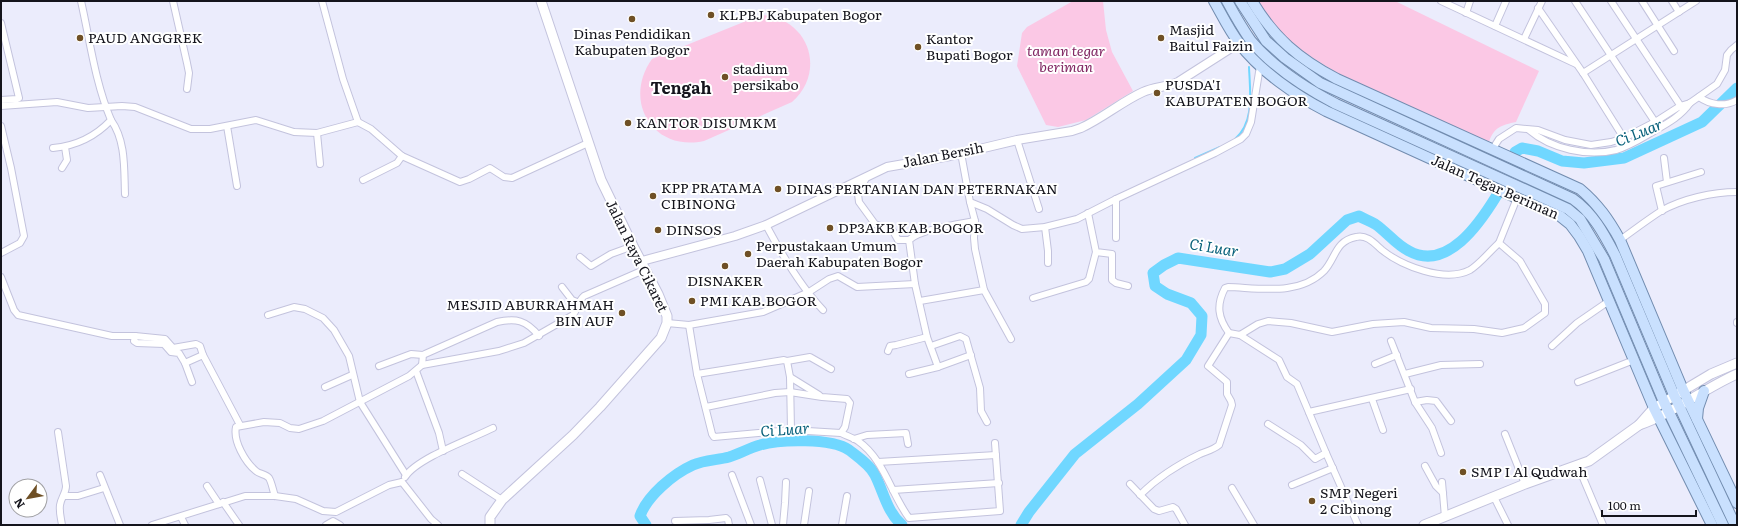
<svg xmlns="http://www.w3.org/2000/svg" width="1738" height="526" viewBox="0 0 1738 526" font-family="Literata,serif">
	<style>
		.green { fill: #fbc8e5 }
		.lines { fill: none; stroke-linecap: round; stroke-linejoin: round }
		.stream { stroke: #70d7ff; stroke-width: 2 }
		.river { stroke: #70d7ff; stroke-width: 11 }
		.minor-casing { stroke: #c3c3dd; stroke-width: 8 }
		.tertiary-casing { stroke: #c3c3dd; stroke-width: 10 }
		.secondary-casing { stroke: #c3c3dd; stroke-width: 11 }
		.primary-casing { stroke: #728caf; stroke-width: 12 }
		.minor { stroke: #fff; stroke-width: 6 }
		.tertiary { stroke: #fff; stroke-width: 8 }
		.secondary { stroke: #fff; stroke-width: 9 }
		.primary { stroke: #c9e0fe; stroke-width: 10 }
		.poi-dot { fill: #6f5025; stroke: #fff; stroke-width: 1.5 }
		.labels { text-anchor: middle; stroke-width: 4; stroke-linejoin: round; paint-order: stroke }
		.poi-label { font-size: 14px; fill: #14141c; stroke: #fff; text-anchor: start }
		.park-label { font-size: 14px; font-style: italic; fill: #822864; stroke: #fff }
		.street-label { font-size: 14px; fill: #14141c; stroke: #fff }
		.water-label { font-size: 15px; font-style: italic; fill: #09617b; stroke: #fff }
		.quarter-label { font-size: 16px; font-weight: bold; fill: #14141c; stroke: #fff }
	</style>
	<rect width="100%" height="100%" fill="#ebecfc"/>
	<!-- green -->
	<g class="green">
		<polygon points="1073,1 1103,1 1106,30 1112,52 1133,91 1086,120 1058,127 1046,125 1017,66 1022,33 1027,27"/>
		<path d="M1258,1h137l144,70 -23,51c-14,3 -22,5 -27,20l-144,-64 -51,-32 -25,-25z"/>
		<path d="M761,15c46,2 67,55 31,87l-88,39c-51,11 -82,-40 -52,-82z"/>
	</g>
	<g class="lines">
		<!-- stream -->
		<g class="stream">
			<path d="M1235,139c20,-17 15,-47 14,-72"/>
			<polyline points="1195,158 1220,147"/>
		</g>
		<!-- river -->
		<g class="river">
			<polyline points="1515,152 1522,148 1538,151 1562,161 1584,163 1624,158 1702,122 1737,88"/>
			<path d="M646,525l-6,-9c7,-20 33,-42 53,-51 11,-5 25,-5 36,-8 10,-3 20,-9 31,-12 20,-6 72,-7 89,5 9,7 21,15 26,25 9,18 12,37 27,50"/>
			<path d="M1021,525l8,-13 46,-58 63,-50 48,-44 15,-25 1,-19 -11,-13 -24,-9 -12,-8 -2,-13 11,-8 14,-7 92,14 15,-3 25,-15 37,-34 12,-4c5,3 11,5 16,8 12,8 21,21 34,27 38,21 71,-28 88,-56"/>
		</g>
		<defs>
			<g id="minor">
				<polyline points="173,1 187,63 189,73 187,89"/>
				<polyline points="322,1 343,79 358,122"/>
				<polyline points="1441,1 1576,64"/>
				<polyline points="1575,1 1657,125"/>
				<polyline points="1611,1 1682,108"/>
				<polyline points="1642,1 1674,51"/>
				<polyline points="1672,1 1679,12"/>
				<polyline points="1538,8 1583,73 1625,140"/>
				<polyline points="1466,13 1470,1"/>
				<polyline points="1,23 19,98 17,99 1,100"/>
				<polyline points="1495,26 1506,1"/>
				<polyline points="1524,39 1542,1"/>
				<polyline points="1583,73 1696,1"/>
				<path d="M1699,97c11,8 26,10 38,3"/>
				<polyline points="1,106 57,102 88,108 122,106 135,107 191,129 210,129 256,120 294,132 317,133 358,122"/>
				<path d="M111,120c15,21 13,49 14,74"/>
				<polyline points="358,122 371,129 402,156 460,182 469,179 490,168 504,177 512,178 588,143"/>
				<polyline points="1,126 11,168 24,236 20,243 1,253"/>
				<polyline points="227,126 237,186"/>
				<path d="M1529,130c22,19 59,27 87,20 14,-4 26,-12 38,-19 14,-8 27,-15 36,-28"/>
				<polyline points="317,133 320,164"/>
				<polyline points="1017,140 1039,209"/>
				<path d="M53,148c23,-2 42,-11 58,-28 -16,-38 -21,-79 -30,-119"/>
				<polyline points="1492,150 1499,139 1516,128 1538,130 1565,140 1591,145 1611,142 1624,138 1655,122 1680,106 1690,103 1717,84 1725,70 1727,55 1731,50 1737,45"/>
				<polyline points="961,153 970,202 987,209 1013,225 1022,229 1045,227 1077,219 1116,199 1215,153 1241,139 1246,134 1251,122 1260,66"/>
				<polyline points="1664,158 1667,182"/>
				<polyline points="62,168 67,160 65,147"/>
				<polyline points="866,178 858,194 859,202 875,224 893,231 898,240 909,240"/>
				<polyline points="363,180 397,163 402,156"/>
				<polyline points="1116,199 1116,238"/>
				<polyline points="970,202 975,221 974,238 975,249 984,290"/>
				<polyline points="1662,211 1656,186 1701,172"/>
				<polyline points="1088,213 1096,252 1112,254 1112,280 1116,283 1128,286"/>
				<path d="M766,225c16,30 34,61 57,85"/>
				<polyline points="1045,227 1048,251 1048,263"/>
				<path d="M1620,240c14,-10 27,-20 41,-29 21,-12 52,-19 76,-19"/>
				<polyline points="580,257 591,266 611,254 633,246"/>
				<polyline points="1,277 14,310 18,315 112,336 135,336 134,341 137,343 164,344 171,352 179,353 185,363 203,355 240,425"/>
				<polyline points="562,287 572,300 579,303"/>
				<polyline points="1033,298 1086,282 1089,279 1096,252"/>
				<polyline points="920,301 984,290 1011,339"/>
				<polyline points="268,315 294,307 305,309 323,318 334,330 349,356 360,402 406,475"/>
				<polyline points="1737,322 1737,323"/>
				<polyline points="667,323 689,325 763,312 809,292 829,279 838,276 857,287 915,284"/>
				<polyline points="689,325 697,374 712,434 714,437 791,430 841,433 845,427 850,403 847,399 822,397 790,392 775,393 706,407"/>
				<path d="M1229,333c-11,-15 -13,-28 -4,-45l3,-1c32,1 71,9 96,-16 12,-13 11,-30 32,-34 11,-3 19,7 26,13 20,16 63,33 88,20 10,-6 20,-19 29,-27"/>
				<polyline points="1240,335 1279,360 1287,377 1297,384 1326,453 1358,525"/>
				<polyline points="135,336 165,339 173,348 196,344 200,346 203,355"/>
				<polyline points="1391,341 1415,402 1432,428 1441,453"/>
				<polyline points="931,346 960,336 966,339 980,388 981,411 987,422"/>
				<polyline points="1552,346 1577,323 1609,301"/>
				<polyline points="888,351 890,346 896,345 927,337"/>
				<polyline points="787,361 810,357 831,369"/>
				<polyline points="185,363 192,382"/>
				<polyline points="1375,364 1397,355"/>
				<path d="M422,365l77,-14 25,-8 49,-28c5,-7 5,-14 11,-19l62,-27"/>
				<polyline points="379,366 411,354 423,355"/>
				<path d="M938,367l-11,-30 -12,-53 -6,-44c12,-11 50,-16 66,-19"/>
				<polyline points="416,371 439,433 443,451"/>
				<polyline points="697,374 784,360 787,361 790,377 819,395"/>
				<polyline points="909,374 938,367 971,355"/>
				<polyline points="1405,374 1441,365 1480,364"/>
				<polyline points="790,377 791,430"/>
				<polyline points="1578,382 1634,360"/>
				<polyline points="325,387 352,375"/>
				<polyline points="1372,399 1383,430"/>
				<polyline points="1415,402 1427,400 1436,401 1451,421"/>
				<polyline points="1309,412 1411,389"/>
				<polyline points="1268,424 1301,445 1315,459 1326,453"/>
				<path d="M58,432l8,54c0,7 -5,12 -6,19 -1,7 1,13 2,20"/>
				<path d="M841,433c6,3 12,5 17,8 26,18 33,53 51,77l91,-7 -5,-68"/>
				<polyline points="1505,434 1525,484"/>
				<polyline points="854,439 867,435 906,433 908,444"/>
				<polyline points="878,462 996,455"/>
				<polyline points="1425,466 1436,486 1443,493"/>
				<polyline points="1578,466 1603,525"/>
				<polyline points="462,474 502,500"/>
				<polyline points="100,475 120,525"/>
				<polyline points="732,475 751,525"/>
				<path d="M405,477c12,-19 66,-38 88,-49"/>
				<polyline points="760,480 772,525"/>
				<polyline points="402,482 431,519 438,525"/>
				<polyline points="1442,482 1445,517"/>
				<polyline points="1130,484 1154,509 1159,511 1173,507 1176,509 1185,525"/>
				<polyline points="1292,485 1333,468"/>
				<polyline points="207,486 219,504"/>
				<polyline points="1232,488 1254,525"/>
				<polyline points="893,490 999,483"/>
				<path d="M1140,495c16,-16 39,-31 60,-41 7,-3 13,-4 19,-9l13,-40 -1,-4 -4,-7v-12l-19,-16 21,-33 11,2 18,-11 10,-3 23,2 41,9 41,-8 31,-2 27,6 43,1 28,4 22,-5 21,-15v-9l-25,-43 -21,-18 18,-45"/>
				<polyline points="64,496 78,496 104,488"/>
				<path d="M275,496c-2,-5 -3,-13 -6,-18 -3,-4 -10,-4 -13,-7 -11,-9 -23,-30 -20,-44l28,-5 16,1 10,5 9,1 24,-8 86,-45 13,-11 1,-10 2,-1 72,-32c19,-4 29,-2 42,14"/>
				<polyline points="1494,497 1508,525"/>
				<polyline points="223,502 239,525"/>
				<polyline points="181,517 185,525"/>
				<polyline points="675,521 709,520 726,518 728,520 729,525"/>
				<polyline points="152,525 245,496 275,496 296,499 323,511 336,512 389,485 402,482"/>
				<polyline points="326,525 333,521 340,525"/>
				<polyline points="783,525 785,503 786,482"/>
				<polyline points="804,525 809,491"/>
				<polyline points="842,525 847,496"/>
			</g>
			<path id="tertiary" d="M642,261l93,-25 31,-11 121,-58 63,-11 67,-16 55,-9 9,-3c22,-10 40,-26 62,-36 11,-5 24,-5 35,-10l61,-39"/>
			<g id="secondary">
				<path d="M1639,425c35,-12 64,-36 98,-51"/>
				<polyline points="490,525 490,517 502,500 573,435 600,407 661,338 667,323 667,316 658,294 633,246 601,180 541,1"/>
				<polyline points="1424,525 1525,484 1589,461 1639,425 1654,408 1711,374 1737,363"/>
			</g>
			<g id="primary">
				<path d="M1214,1c8,14 15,29 25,42 21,28 56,52 87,68l191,87 43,18 10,8 9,12 9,15 66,157 58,117"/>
				<path d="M1227,1c7,13 15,27 24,40 23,27 54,47 85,63l232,105 12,10 24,40 60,143 59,123"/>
				<path d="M1240,1l26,40 19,17 35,25 253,116c20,14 31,35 42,56l59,140 61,130"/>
				<path d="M1252,1c22,37 47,58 85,78l243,110c18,15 29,31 40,51l63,150 54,113"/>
				<polyline points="1697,419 1698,408 1704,391"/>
			</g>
		</defs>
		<!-- minor casing -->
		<use href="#minor" class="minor-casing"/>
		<!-- tertiary casing -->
		<use href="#tertiary" class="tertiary-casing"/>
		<!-- secondary casing -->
		<use href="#secondary" class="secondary-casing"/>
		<!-- primary casing -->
		<use href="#primary" class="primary-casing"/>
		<!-- minor -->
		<use href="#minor" class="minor"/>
		<!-- tertiary -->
		<use href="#tertiary" class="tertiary"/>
		<!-- secondary -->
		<use href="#secondary" class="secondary"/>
		<!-- primary -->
		<use href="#primary" class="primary"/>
	</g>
	<!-- markers -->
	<g class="poi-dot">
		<circle cx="711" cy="15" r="4"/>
		<circle cx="632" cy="19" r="4"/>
		<circle cx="80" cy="38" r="4"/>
		<circle cx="1161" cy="38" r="4"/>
		<circle cx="918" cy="47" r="4"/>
		<circle cx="725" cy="77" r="4"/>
		<circle cx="1157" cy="93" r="4"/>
		<circle cx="628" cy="123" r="4"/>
		<circle cx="778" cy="189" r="4"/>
		<circle cx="653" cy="196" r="4"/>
		<circle cx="830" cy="228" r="4"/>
		<circle cx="658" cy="230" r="4"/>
		<circle cx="748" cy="254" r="4"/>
		<circle cx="725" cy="266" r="4"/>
		<circle cx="692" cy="301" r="4"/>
		<circle cx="622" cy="313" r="4"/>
		<circle cx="1463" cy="472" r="4"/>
		<circle cx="1312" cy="501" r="4"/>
	</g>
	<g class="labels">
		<!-- poi labels -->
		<g class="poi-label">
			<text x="719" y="20">KLPBJ Kabupaten Bogor</text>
			<text x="1169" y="35">Masjid<tspan x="1169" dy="16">Baitul Faizin</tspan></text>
			<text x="632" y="39" text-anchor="middle">Dinas Pendidikan<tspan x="632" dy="16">Kabupaten Bogor</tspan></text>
			<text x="88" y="43">PAUD ANGGREK</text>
			<text x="926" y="44">Kantor<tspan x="926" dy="16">Bupati Bogor</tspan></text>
			<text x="733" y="74">stadium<tspan x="733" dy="16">persikabo</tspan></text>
			<text x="1165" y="90">PUSDA'I<tspan x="1165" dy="16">KABUPATEN BOGOR</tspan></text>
			<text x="636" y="128">KANTOR DISUMKM</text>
			<text x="661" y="193">KPP PRATAMA<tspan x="661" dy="16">CIBINONG</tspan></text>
			<text x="786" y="194">DINAS PERTANIAN DAN PETERNAKAN</text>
			<text x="838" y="233">DP3AKB KAB.BOGOR</text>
			<text x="666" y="235">DINSOS</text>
			<text x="756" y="251">Perpustakaan Umum<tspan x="756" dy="16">Daerah Kabupaten Bogor</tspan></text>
			<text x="725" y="286" text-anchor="middle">DISNAKER</text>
			<text x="700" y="306">PMI KAB.BOGOR</text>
			<text x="614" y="310" text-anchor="end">MESJID ABURRAHMAH<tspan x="614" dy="16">BIN AUF</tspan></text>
			<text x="1471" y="477">SMP I Al Qudwah</text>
			<text x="1320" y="498">SMP Negeri<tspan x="1320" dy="16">2 Cibinong</tspan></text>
		</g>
		<!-- park labels -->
		<g class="park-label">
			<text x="1066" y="56">taman tegar<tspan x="1066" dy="16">beriman</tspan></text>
		</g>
		<!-- street labels -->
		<g class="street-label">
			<text transform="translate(943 155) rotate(-11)" y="5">Jalan Bersih</text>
			<text transform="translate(1495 187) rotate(24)" y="5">Jalan Tegar Beriman</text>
			<text transform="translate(637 256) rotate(64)" y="5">Jalan Raya Cikaret</text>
		</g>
		<!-- water labels -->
		<g class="water-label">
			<text transform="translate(1639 133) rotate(-22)" y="5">Ci Luar</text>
			<text transform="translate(1214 248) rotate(9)" y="5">Ci Luar</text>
			<text transform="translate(785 430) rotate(-4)" y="5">Ci Luar</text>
		</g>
		<!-- quarter labels -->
		<g class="quarter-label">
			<text x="681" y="94">Tengah</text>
		</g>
	</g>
	<!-- border -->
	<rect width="1738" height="526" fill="none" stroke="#14141c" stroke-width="4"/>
	<!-- north arrow -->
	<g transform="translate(28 498) rotate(238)"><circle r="19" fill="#ffffff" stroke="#a1a1a4"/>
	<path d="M0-3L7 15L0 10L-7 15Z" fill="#6f5025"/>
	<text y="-6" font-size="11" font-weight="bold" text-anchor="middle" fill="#14141c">N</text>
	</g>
	<!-- scale -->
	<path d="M1602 510v6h94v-6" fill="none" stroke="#14141c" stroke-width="2"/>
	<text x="1608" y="510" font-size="12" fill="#14141c" stroke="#ffffff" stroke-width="3" paint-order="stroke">100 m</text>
</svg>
